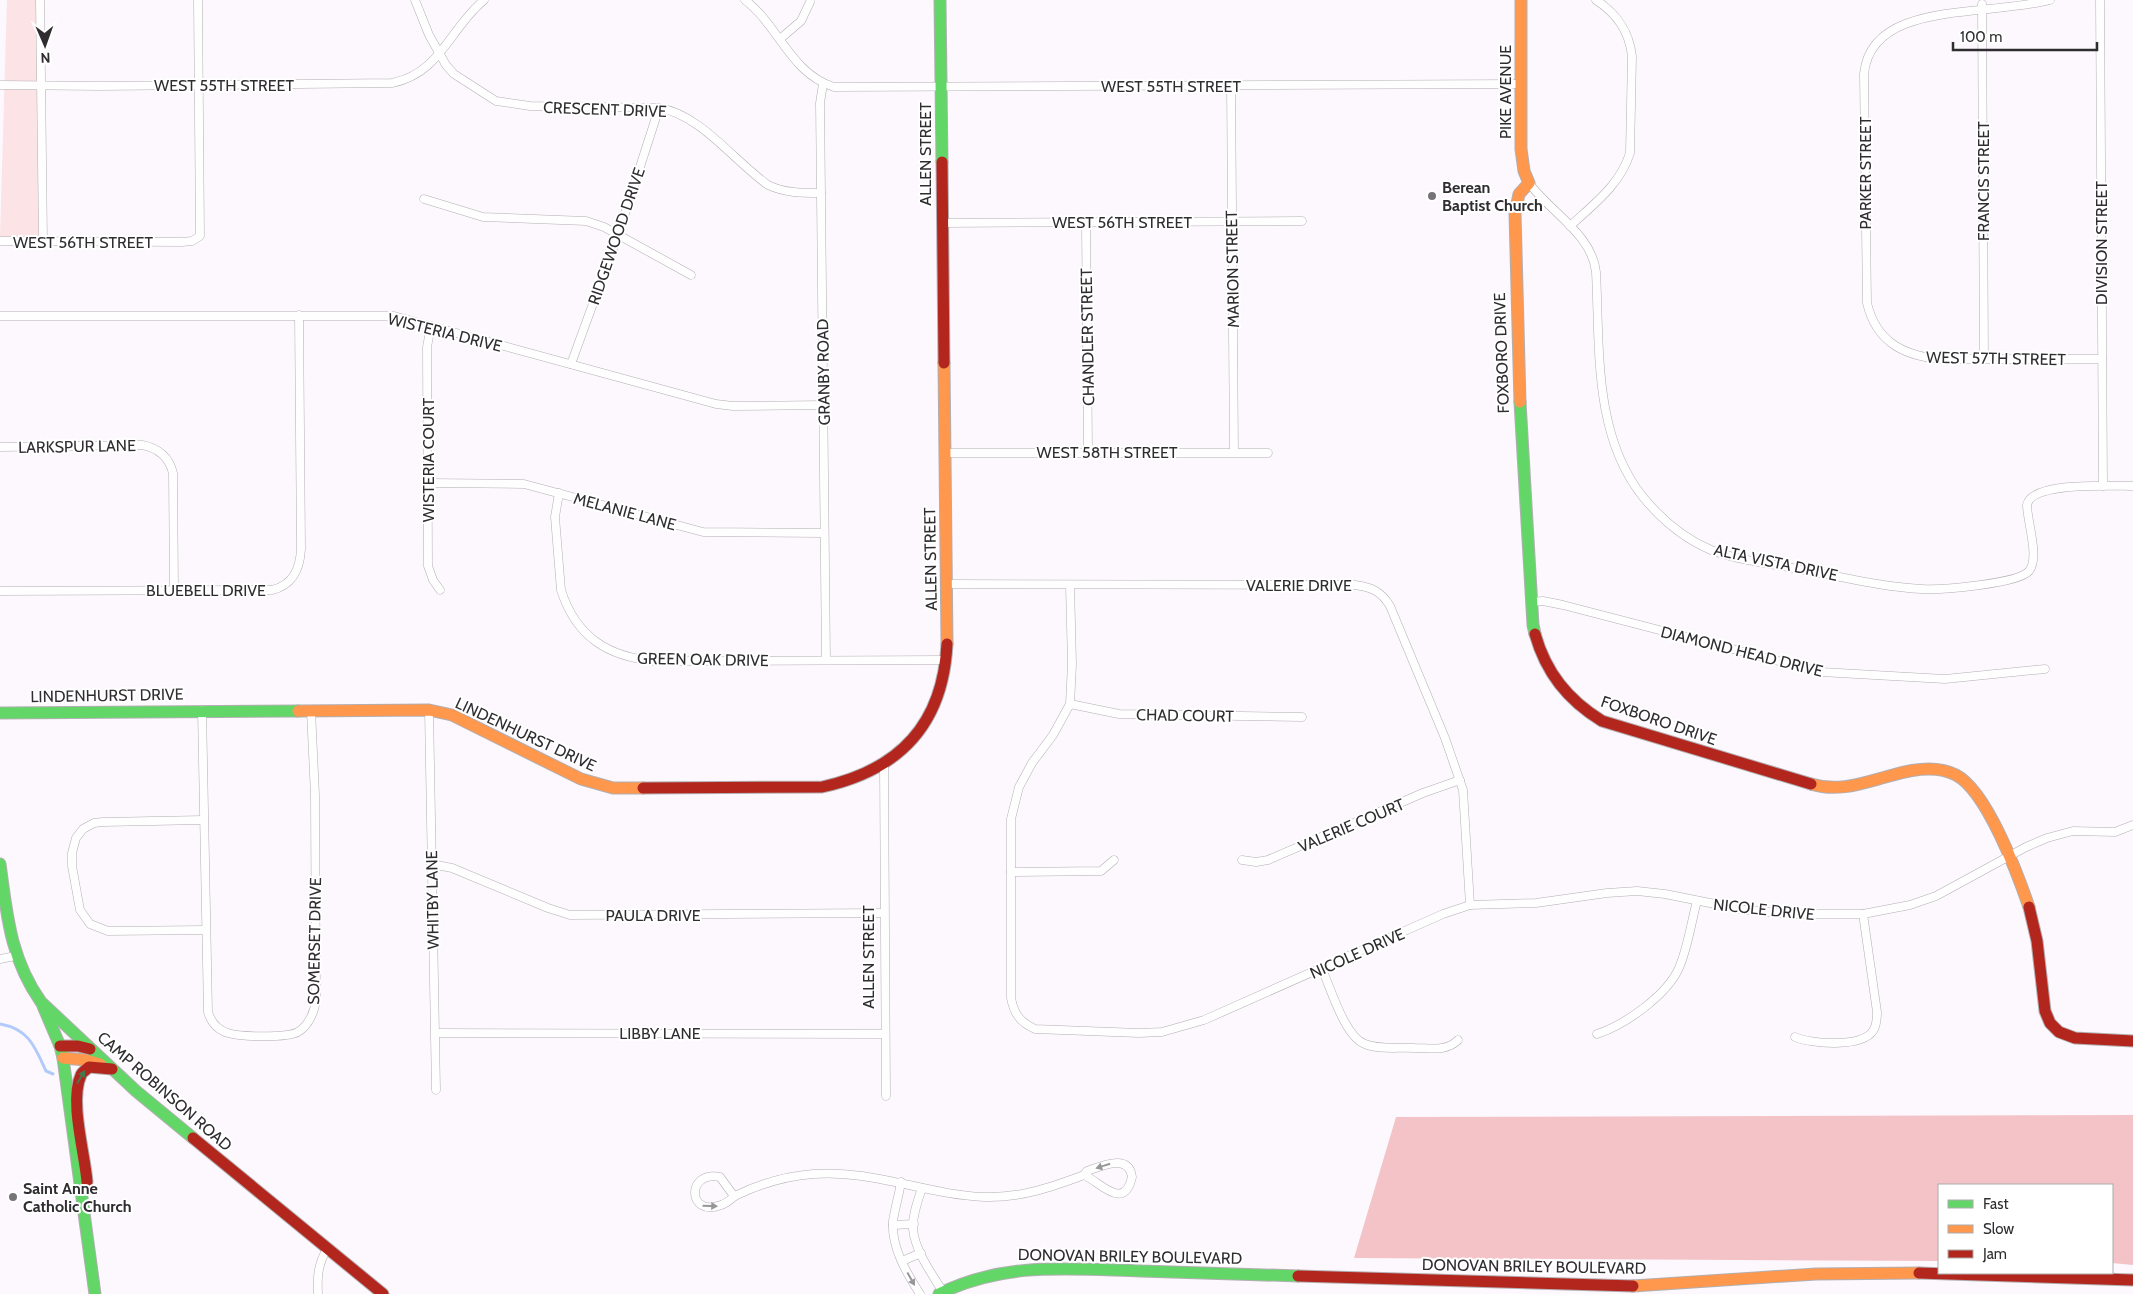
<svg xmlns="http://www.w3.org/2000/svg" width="2133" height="1294" viewBox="0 0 2133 1294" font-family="Cabin,sans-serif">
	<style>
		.green { fill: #fbe3e6 }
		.forest { fill: #f4c3c8 }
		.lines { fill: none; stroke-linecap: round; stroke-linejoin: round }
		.stream { stroke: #b2cafa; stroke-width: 3 }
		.street-casing { stroke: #b2afb2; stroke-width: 9 }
		.fast-casing { stroke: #b2afb2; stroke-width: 13 }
		.slow-casing { stroke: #b2afb2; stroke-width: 13 }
		.jam-casing { stroke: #b2afb2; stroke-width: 13 }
		.street { stroke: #fffeff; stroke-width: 8 }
		.fast { stroke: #63d668; stroke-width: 11 }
		.slow { stroke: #ff974d; stroke-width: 11 }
		.jam { stroke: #b3261e; stroke-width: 11 }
		.oneway { fill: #467949 }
		.oneway2 { fill: #979698 }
		.poi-dot { fill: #777478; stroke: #fff; stroke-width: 2 }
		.labels { text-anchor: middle; stroke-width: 4; stroke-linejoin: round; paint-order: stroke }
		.street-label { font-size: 16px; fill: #2f2d30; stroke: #fff }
		.poi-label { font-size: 16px; font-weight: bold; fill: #2f2d30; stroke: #fff; text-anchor: start }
	</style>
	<rect width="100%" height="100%" fill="#fcf8fd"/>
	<!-- green -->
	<polygon class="green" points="7,0 37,0 40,238 0,237"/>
	<!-- forest -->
	<polygon class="forest" points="2133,1115 2133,1265 2112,1263 2112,1185 1939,1185 1939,1261 1354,1258 1396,1117"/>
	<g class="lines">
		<!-- stream -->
		<path class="stream" d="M0,1024c29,5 35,23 46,47l7,3"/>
		<defs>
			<g id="street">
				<polyline points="40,0 43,240"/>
				<path d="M415,0l14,35 17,30 8,9 42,27 34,5 129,2c41,6 75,53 109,77 17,8 34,8 53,8"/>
				<path d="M745,0c34,26 46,74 89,87l686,-3"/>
				<path d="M2050,0c-64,17 -179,0 -186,74l3,229c9,38 35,52 71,56h164"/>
				<polyline points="2100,0 2103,486"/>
				<polyline points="1982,4 1984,359"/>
				<polyline points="780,39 801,21 810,2"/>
				<polyline points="823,84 820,103 826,660"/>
				<path d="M0,85l100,1 292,-3c49,-10 57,-54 92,-83"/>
				<polyline points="1231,85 1234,452"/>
				<path d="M1529,183c21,29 63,51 67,89 4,75 -3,163 47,225 18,22 42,42 68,53 29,11 62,14 92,20 40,7 79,17 119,19 19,1 96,-5 107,-18 11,-13 -2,-50 -2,-66 4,-24 86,-19 106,-19"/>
				<polyline points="424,199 483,217 586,221 604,227 691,275"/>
				<polyline points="1086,222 1088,452"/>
				<polyline points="942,223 1302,221"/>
				<path d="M1570,226c24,-22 50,-41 60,-73l2,-97c-3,-25 -15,-42 -36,-56"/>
				<polyline points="0,241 182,242 192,241 200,236 198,0"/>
				<polyline points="0,316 394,316 716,404 733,406 823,405"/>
				<polyline points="431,326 427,347 428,566 433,580 440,590"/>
				<polyline points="571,364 618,235 659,108"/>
				<path d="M0,447l142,-2c16,3 27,12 31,28l1,117"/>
				<polyline points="945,453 1268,453"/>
				<polyline points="427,483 524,484 703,532 824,533"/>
				<path d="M559,493l-4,24 6,73c15,47 47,67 94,71l291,-1"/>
				<path d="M947,584l408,1c16,2 26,6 35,21l55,132 18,52 7,115"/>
				<path d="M1070,585l2,79 -2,40 -17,31 -21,28 -13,24 -8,32v179c3,16 9,24 24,31l104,4 23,-1 42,-12 239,-106 27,-9 66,-2 71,-10 30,-2 28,3 80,16 47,4h71l47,-9 26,-9 90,-49 21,-9 26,-7 42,1 18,-7"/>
				<path d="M0,591l272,-1c21,-5 28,-21 29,-41l-2,-234"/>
				<polyline points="1531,602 1543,601 1563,605 1821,672 1945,679 2045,669"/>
				<polyline points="1070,704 1119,714 1302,717"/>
				<path d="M202,710l6,302c3,10 10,18 20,21 12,4 59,5 70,-1 11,-7 17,-21 18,-33l-1,-204 -4,-84"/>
				<polyline points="429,710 436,1090"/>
				<polyline points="884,765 886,1096"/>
				<polyline points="203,820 103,822 94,823 83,829 76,838 72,853 72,866 80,910 90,924 108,931 205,930"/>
				<polyline points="1242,860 1256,862 1268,860 1423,793 1460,780"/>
				<polyline points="431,864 452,868 548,908 570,915 884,913"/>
				<polyline points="1011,872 1101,871 1114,860"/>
				<polyline points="0,959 15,956"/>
				<path d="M1322,969c9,20 23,68 43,75 14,6 34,3 50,4 15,0 31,4 43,-8"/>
				<polyline points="436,1033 885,1034"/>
				<path d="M1597,1034c28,-9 70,-39 82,-66 9,-21 12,-45 18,-67"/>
				<path d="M1795,1037c16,7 66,11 78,-6 4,-6 4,-13 4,-19l-14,-98"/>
				<path d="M901,1182c-2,13 -6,26 -8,39 -2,26 13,51 27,73"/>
				<path d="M922,1188c-4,12 -10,28 -9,41 2,22 19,45 30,63"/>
				<path d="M734,1196l-14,-19c-34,-7 -33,41 1,28 7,-2 10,-7 16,-10 23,-11 50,-19 76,-21 59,-5 114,21 172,23 36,1 67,-10 99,-22l3,-4c15,-5 42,-18 45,6 -8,35 -32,5 -48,-2"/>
				<polyline points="893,1225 914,1224"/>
				<polyline points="902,1261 921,1253"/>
				<path d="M318,1294c-1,-17 0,-30 9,-45"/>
			</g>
			<g id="fast">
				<polyline points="940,0 942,162"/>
				<polyline points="1520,402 1533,625 1535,634"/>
				<polyline points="0,713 298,711"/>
				<path d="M0,864c7,51 10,94 41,138l95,89 57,47"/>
				<polyline points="43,1006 60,1046 63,1058 95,1294"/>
				<path d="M939,1294c66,-33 131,-25 202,-23 53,2 105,3 157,5"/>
			</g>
			<g id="slow">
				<polyline points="944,363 947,644"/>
				<polyline points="1520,402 1515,213 1519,194 1529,183 1524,171 1521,149 1521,0"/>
				<polyline points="298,711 429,710 452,715 581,779 613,788 643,788"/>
				<path d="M1811,784c29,9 54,-2 82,-9 20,-6 44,-10 63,0 31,16 62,100 73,132"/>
				<polyline points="63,1058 86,1060 100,1064"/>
				<polyline points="1633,1286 1816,1274 1919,1273"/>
			</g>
			<g id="jam">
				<polyline points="942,162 944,363"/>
				<path d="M1535,634c11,39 33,66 67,87l209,63"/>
				<path d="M643,788l179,-1c78,-17 121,-63 125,-143"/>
				<polyline points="2029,907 2037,941 2045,1011 2050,1023 2059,1032 2075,1038 2133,1041"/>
				<polyline points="60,1046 78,1046 90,1049"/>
				<polyline points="193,1138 383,1294"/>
				<path d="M87,1182c-2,-28 -18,-81 -6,-107 1,-3 5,-5 8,-8l23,2"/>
				<polyline points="1919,1273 2133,1280"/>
				<polyline points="1298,1276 1633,1286"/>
			</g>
		</defs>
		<!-- street casing -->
		<use href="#street" class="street-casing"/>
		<!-- fast casing -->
		<use href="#fast" class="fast-casing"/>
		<!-- slow casing -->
		<use href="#slow" class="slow-casing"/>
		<!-- jam casing -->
		<use href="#jam" class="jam-casing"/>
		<!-- street -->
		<use href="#street" class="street"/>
		<!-- fast -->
		<use href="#fast" class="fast"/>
		<!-- slow -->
		<use href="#slow" class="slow"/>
		<!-- jam -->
		<use href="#jam" class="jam"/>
	</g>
	<!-- one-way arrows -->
	<defs><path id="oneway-solid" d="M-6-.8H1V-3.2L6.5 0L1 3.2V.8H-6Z" transform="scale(1.25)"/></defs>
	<use class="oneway" href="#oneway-solid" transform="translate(81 1077) rotate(-59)"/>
	<g class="oneway2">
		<use href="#oneway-solid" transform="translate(1103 1166) rotate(162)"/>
		<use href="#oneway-solid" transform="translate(710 1206) rotate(2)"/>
		<use href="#oneway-solid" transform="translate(911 1279) rotate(61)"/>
	</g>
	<!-- markers -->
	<g class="poi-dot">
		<circle cx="1432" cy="196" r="5"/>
		<circle cx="13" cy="1197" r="5"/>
	</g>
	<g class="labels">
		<!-- street labels -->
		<g class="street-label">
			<text x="224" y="91">WEST 55TH STREET</text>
			<text x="1171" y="92">WEST 55TH STREET</text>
			<text transform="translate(1505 92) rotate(-90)" y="6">PIKE AVENUE</text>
			<text transform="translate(605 109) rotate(2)" y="6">CRESCENT DRIVE</text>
			<text transform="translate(925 154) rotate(-90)" y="6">ALLEN STREET</text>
			<text transform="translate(1865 173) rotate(-90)" y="6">PARKER STREET</text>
			<text transform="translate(1983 181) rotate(-90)" y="6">FRANCIS STREET</text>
			<text x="1122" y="228">WEST 56TH STREET</text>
			<text transform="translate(616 236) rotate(-71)" y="6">RIDGEWOOD DRIVE</text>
			<text x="83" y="248">WEST 56TH STREET</text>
			<text transform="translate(2101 243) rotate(-90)" y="6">DIVISION STREET</text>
			<text transform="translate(1232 269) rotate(-91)" y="6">MARION STREET</text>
			<text transform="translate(445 332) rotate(14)" y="6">WISTERIA DRIVE</text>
			<text transform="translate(1087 337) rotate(-91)" y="6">CHANDLER STREET</text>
			<text transform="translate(1501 353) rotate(-92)" y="6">FOXBORO DRIVE</text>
			<text transform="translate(1996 358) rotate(1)" y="6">WEST 57TH STREET</text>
			<text transform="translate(823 372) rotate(-91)" y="6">GRANBY ROAD</text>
			<text transform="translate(77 446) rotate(-1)" y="6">LARKSPUR LANE</text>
			<text x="1107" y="458">WEST 58TH STREET</text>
			<text transform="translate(428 460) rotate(-90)" y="6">WISTERIA COURT</text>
			<text transform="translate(625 511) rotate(15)" y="6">MELANIE LANE</text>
			<text transform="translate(930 559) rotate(-91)" y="6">ALLEN STREET</text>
			<text transform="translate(1776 562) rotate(12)" y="6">ALTA VISTA DRIVE</text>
			<text x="1299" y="591">VALERIE DRIVE</text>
			<text x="206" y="596">BLUEBELL DRIVE</text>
			<text transform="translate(1742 651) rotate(14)" y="6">DIAMOND HEAD DRIVE</text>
			<text transform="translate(703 659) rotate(1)" y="6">GREEN OAK DRIVE</text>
			<text transform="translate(107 695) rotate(-1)" y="6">LINDENHURST DRIVE</text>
			<text transform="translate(1185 715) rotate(1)" y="6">CHAD COURT</text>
			<text transform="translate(1659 720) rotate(19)" y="6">FOXBORO DRIVE</text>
			<text transform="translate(526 734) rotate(25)" y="6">LINDENHURST DRIVE</text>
			<text transform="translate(1351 825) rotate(-23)" y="6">VALERIE COURT</text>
			<text transform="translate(432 900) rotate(-91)" y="6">WHITBY LANE</text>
			<text transform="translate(1764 909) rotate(6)" y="6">NICOLE DRIVE</text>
			<text x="653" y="921">PAULA DRIVE</text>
			<text transform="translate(314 941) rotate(-89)" y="6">SOMERSET DRIVE</text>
			<text transform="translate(1357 953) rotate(-24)" y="6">NICOLE DRIVE</text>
			<text transform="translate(868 957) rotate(-90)" y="6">ALLEN STREET</text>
			<text x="660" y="1039">LIBBY LANE</text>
			<text transform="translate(165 1091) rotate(41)" y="6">CAMP ROBINSON ROAD</text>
			<text transform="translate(1130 1256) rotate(1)" y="6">DONOVAN BRILEY BOULEVARD</text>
			<text transform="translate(1534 1266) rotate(1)" y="6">DONOVAN BRILEY BOULEVARD</text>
		</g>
		<!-- poi labels -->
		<g class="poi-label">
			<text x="1442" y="193">Berean<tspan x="1442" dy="18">Baptist Church</tspan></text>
			<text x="23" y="1194">Saint Anne<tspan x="23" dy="18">Catholic Church</tspan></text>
		</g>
	</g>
	<!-- legend -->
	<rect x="1938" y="1184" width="175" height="90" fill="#ffffff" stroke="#acabac"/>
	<rect x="1948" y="1200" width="25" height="8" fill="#63d668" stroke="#acabac"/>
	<text x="1983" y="1209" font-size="15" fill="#2f2d30">Fast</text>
	<rect x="1948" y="1225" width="25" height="8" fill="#ff974d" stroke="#acabac"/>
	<text x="1983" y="1234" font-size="15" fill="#2f2d30">Slow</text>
	<rect x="1948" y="1250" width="25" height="8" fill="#b3261e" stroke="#acabac"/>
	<text x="1983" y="1259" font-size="15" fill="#2f2d30">Jam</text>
	<!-- north arrow -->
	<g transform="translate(45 45) rotate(178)" stroke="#ffffff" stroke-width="4" paint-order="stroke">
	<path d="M0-4L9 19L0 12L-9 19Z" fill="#2f2d30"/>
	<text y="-8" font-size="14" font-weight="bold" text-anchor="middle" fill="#2f2d30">N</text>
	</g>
	<!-- scale -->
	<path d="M1953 42v8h144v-8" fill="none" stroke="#2f2d30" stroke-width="2.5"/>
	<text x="1960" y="42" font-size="15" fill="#2f2d30" stroke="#ffffff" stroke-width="4" paint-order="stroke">100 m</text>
</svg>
